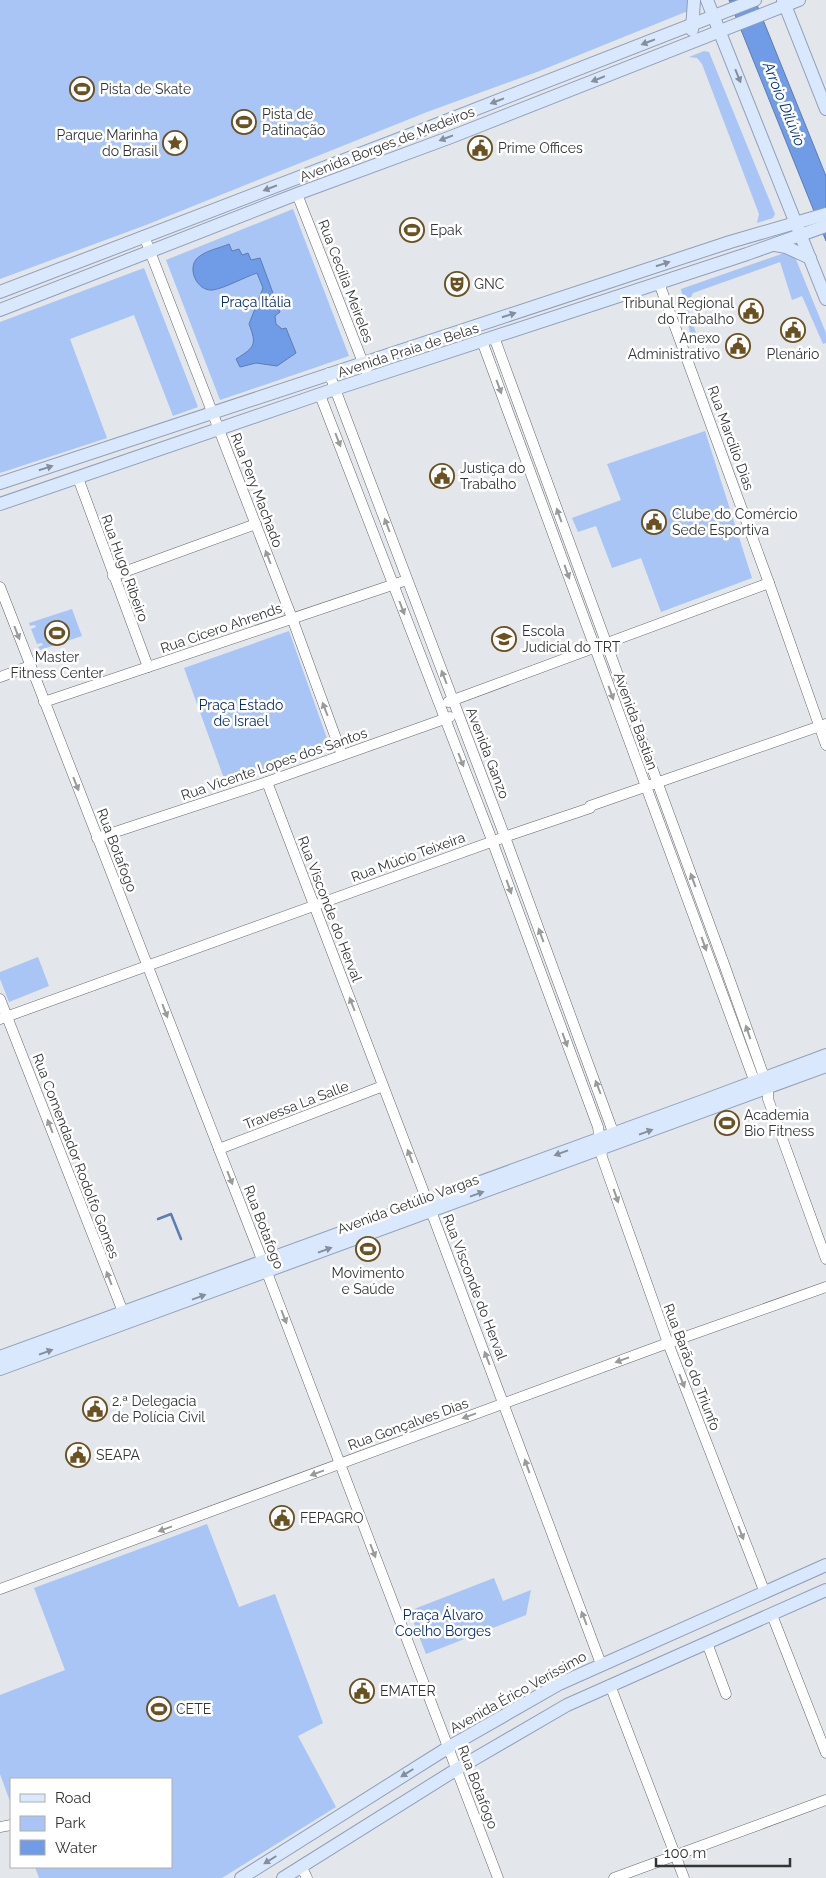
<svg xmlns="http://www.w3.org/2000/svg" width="826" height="1878" viewBox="0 0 826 1878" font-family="Raleway,sans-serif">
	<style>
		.green { fill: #a8c5f6 }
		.water { fill: #6f9be7; stroke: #5d7cb2 }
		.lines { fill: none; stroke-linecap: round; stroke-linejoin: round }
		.stream { stroke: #5d7cb2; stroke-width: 2.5 }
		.minor-casing { stroke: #64676a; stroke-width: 11 }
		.major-casing { stroke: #909fb8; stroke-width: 14 }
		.minor { stroke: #fff; stroke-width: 10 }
		.major { stroke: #dae8fe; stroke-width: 12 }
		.oneway { fill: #868e9a }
		.oneway2 { fill: #999a9a }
		.labels { text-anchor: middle; stroke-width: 5; stroke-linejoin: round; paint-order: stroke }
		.poi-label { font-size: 14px; fill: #333436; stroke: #fff; text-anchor: start }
		.street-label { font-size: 14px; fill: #333436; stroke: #fff }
		.park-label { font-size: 14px; fill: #082e70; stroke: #fff }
		.water-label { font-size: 15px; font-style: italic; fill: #003187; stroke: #fff }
	</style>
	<rect width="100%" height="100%" fill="#e3e6ea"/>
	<!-- green -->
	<g class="green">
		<polygon points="0,0 687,0 688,11 537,72 427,112 146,225 0,279"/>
		<polygon points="704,51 709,52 775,214 773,218 757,223 759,214 702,64 697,58 689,57"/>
		<polygon points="293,209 349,356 220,400 166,260"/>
		<polygon points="787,252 795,257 826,333 826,343 823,344 802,296 792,300 780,262 693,293 687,306 697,336 691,338 681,289"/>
		<polygon points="144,268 198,407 173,416 134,315 70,339 107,438 0,473 0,322"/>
		<polygon points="705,431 752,578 661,612 641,558 612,568 596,526 578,532 572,518 621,500 607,464"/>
		<polygon points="72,609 82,636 40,650 38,647 43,645 42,643 37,644 31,629 36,627 35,625 30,626 29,623"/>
		<polygon points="289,631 330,747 226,784 184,668"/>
		<polygon points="38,957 49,986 9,1002 0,979 0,972"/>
		<polygon points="207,1524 239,1607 275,1594 323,1723 298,1736 336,1807 222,1878 39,1878 35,1867 171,1867 171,1779 11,1779 11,1804 0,1774 0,1695 65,1670 34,1588"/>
		<polygon points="494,1578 503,1601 531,1590 526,1615 426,1654 409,1611"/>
	</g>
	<!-- water -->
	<g class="water">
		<polygon points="729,0 755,0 826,176 826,241"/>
		<path d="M229,244l3,7 7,-2 3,6 6,-2 3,7 9,-2 20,54 -5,4 1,8 6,5 4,-1 10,25 -19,13 -21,-3 -16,4 -4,-8c19,-12 21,-14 13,-35l14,-36 -6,-15c-12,4 -32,15 -44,17 -17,2 -28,-25 -13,-34 8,-6 20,-8 29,-12z"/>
	</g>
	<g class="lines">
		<!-- stream -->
		<polyline class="stream" points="158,1219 171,1214 181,1239"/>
		<defs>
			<g id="minor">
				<polyline points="297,194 369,378"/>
				<polyline points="144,236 292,618 342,755"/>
				<polyline points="659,283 769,583 826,745"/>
				<polyline points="494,337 724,964 768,1088 768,1099 826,1259"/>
				<polyline points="482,341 757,1088"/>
				<polyline points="329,373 505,837 616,1140"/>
				<polyline points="320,395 490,835 598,1127 602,1157 668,1343 765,1593"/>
				<polyline points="78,478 148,667"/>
				<polyline points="113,576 256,524"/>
				<polyline points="0,587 263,1262 498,1878"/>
				<polyline points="0,677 30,666"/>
				<polyline points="44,702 407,580"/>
				<polyline points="448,702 769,583"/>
				<polyline points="267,782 431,1211 601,1664"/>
				<polyline points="97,838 267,782 450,717"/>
				<polyline points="0,999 125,1317"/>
				<polyline points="0,1019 513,834 590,808 590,806 826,724"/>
				<polyline points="219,1149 383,1086"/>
				<polyline points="0,1589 668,1343 826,1287"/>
				<polyline points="772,1615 826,1753"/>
				<polyline points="707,1643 726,1694"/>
				<polyline points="610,1685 684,1878"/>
				<polyline points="0,1827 11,1825"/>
				<polyline points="301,1866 307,1878"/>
				<polyline points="614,1878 826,1800"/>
			</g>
			<g id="major">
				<polyline points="707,0 826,299"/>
				<polyline points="783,0 826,109"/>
				<polyline points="692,30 694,0"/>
				<polyline points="775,245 786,247 810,258"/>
				<polyline points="0,292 430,127 755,0"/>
				<polyline points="0,310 297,194 451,137 799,0"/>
				<polyline points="0,483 730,242 826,214"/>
				<polyline points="0,504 335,389 747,254 826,226"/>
				<polyline points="0,1357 703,1101 826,1055"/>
				<polyline points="0,1369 826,1066"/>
				<polyline points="241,1878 449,1747 559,1684 826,1565"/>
				<polyline points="283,1878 457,1769 567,1705 826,1590"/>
			</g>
		</defs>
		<!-- minor casing -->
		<use href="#minor" class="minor-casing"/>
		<!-- major casing -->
		<use href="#major" class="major-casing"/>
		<!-- minor -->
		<use href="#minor" class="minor"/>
		<!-- major -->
		<use href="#major" class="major"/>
	</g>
	<!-- one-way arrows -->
	<defs><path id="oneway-solid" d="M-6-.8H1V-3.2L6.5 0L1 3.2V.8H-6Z" transform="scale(1.25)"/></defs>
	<g class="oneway">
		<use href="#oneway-solid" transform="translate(648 42) rotate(159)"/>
		<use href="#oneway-solid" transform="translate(738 76) rotate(68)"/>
		<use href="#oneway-solid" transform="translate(598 79) rotate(158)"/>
		<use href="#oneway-solid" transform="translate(497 101) rotate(159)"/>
		<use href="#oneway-solid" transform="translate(446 138) rotate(159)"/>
		<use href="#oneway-solid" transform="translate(270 188) rotate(159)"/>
		<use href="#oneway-solid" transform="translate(663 264) rotate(-18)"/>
		<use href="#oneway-solid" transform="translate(509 315) rotate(-18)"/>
		<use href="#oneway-solid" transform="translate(46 468) rotate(-18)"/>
		<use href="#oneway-solid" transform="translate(646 1132) rotate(-20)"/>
		<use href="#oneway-solid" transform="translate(561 1153) rotate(160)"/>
		<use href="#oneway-solid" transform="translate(477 1194) rotate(-20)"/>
		<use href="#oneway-solid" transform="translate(325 1250) rotate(-20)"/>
		<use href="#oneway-solid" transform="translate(199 1297) rotate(-20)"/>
		<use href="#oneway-solid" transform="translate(46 1352) rotate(-20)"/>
		<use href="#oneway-solid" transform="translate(407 1773) rotate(148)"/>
		<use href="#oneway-solid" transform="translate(270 1860) rotate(148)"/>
	</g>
	<g class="oneway2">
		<use href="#oneway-solid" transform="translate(499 387) rotate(70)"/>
		<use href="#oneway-solid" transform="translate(338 440) rotate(69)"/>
		<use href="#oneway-solid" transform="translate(559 515) rotate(-110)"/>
		<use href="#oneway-solid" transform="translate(387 525) rotate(-111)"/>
		<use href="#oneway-solid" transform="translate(268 557) rotate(-111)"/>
		<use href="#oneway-solid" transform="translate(567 572) rotate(70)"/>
		<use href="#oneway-solid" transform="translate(402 608) rotate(69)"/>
		<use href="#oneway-solid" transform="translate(17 633) rotate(69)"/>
		<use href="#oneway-solid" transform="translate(444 677) rotate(-111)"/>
		<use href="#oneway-solid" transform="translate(611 693) rotate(70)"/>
		<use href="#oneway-solid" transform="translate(325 709) rotate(-111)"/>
		<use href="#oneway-solid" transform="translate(461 760) rotate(69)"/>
		<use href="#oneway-solid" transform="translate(76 784) rotate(68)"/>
		<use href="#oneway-solid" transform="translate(693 880) rotate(-110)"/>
		<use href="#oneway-solid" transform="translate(509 887) rotate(70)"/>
		<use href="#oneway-solid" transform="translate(541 935) rotate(-110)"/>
		<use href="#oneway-solid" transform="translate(704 944) rotate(70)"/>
		<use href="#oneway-solid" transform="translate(352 1004) rotate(-111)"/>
		<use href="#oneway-solid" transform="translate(165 1011) rotate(69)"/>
		<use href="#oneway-solid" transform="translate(748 1032) rotate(-109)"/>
		<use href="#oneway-solid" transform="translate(565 1040) rotate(70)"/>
		<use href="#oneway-solid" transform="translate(598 1087) rotate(-111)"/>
		<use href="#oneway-solid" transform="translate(50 1126) rotate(-111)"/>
		<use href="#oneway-solid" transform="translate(410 1156) rotate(-111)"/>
		<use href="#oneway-solid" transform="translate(230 1178) rotate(69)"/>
		<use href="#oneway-solid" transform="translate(616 1196) rotate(71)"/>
		<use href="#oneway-solid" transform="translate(109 1278) rotate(-111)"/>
		<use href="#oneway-solid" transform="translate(284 1317) rotate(69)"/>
		<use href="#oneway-solid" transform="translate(487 1358) rotate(-111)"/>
		<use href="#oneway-solid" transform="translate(622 1360) rotate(160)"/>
		<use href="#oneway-solid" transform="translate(682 1381) rotate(69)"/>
		<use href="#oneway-solid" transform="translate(469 1416) rotate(160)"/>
		<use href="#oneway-solid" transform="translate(527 1466) rotate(-110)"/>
		<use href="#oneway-solid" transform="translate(317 1473) rotate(160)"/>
		<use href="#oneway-solid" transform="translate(165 1529) rotate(160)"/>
		<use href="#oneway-solid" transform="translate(741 1533) rotate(69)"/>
		<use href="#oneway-solid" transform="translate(373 1551) rotate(69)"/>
		<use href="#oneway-solid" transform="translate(584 1618) rotate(-111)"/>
	</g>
	<!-- icons -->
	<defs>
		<symbol id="stadium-ring" viewBox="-11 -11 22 22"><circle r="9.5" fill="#fff" stroke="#6a5122" stroke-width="1.5"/><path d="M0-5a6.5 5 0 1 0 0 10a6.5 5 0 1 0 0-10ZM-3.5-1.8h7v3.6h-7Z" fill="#6a5122"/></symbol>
		<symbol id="sight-ring" viewBox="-11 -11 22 22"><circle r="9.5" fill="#fff" stroke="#6a5122" stroke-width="1.5"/><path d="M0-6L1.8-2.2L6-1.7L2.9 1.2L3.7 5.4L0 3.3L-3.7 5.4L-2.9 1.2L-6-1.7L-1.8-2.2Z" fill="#6a5122"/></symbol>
		<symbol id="civic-ring" viewBox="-11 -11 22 22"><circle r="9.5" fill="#fff" stroke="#6a5122" stroke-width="1.5"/><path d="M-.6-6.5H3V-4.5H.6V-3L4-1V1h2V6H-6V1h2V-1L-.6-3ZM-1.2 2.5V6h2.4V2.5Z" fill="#6a5122"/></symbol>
		<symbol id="theatre-ring" viewBox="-11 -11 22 22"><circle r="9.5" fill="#fff" stroke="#6a5122" stroke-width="1.5"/><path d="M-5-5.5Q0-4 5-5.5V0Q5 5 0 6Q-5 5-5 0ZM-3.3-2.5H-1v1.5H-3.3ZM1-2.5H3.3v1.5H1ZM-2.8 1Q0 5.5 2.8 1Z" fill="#6a5122"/></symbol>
		<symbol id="university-ring" viewBox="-11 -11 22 22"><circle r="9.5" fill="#fff" stroke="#6a5122" stroke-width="1.5"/><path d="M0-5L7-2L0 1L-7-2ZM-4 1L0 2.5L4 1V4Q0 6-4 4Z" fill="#6a5122"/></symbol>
	</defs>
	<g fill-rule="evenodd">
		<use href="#stadium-ring" x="68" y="75" width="28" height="28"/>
		<use href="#stadium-ring" x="230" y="108" width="28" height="28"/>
		<use href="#sight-ring" x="161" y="129" width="28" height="28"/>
		<use href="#civic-ring" x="466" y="134" width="28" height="28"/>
		<use href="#stadium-ring" x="398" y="216" width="28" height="28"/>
		<use href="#theatre-ring" x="443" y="270" width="28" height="28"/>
		<use href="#civic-ring" x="737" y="297" width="28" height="28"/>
		<use href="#civic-ring" x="779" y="316" width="28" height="28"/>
		<use href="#civic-ring" x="724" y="332" width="28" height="28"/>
		<use href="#civic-ring" x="428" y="462" width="28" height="28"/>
		<use href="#civic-ring" x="640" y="508" width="28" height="28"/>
		<use href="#stadium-ring" x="43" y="619" width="28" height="28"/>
		<use href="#university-ring" x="490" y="625" width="28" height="28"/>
		<use href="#stadium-ring" x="713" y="1109" width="28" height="28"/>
		<use href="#stadium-ring" x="354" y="1235" width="28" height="28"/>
		<use href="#civic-ring" x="81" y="1395" width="28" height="28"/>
		<use href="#civic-ring" x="64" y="1441" width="28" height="28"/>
		<use href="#civic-ring" x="268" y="1504" width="28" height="28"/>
		<use href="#civic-ring" x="348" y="1677" width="28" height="28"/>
		<use href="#stadium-ring" x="145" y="1695" width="28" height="28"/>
	</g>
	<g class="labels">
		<!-- poi labels -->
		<g class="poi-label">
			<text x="100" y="94">Pista de Skate</text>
			<text x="262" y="119">Pista de<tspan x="262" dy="16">Patinação</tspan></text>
			<text x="158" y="140" text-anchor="end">Parque Marinha<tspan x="158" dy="16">do Brasil</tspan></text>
			<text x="498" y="153">Prime Offices</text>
			<text x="430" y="235">Epak</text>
			<text x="474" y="289">GNC</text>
			<text x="734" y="308" text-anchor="end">Tribunal Regional<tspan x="734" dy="16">do Trabalho</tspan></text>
			<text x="720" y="343" text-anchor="end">Anexo<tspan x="720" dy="16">Administrativo</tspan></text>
			<text x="793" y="359" text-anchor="middle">Plenário</text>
			<text x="460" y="473">Justiça do<tspan x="460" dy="16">Trabalho</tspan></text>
			<text x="672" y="519">Clube do Comércio<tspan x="672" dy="16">Sede Esportiva</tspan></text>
			<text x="522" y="636">Escola<tspan x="522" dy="16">Judicial do TRT</tspan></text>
			<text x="57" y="662" text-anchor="middle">Master<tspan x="57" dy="16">Fitness Center</tspan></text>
			<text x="744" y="1120">Academia<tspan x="744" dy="16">Bio Fitness</tspan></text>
			<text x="368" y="1278" text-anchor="middle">Movimento<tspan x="368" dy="16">e Saúde</tspan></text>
			<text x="112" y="1406">2.ª Delegacia<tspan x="112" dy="16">de Polícia Civil</tspan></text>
			<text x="96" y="1460">SEAPA</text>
			<text x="300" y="1523">FEPAGRO</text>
			<text x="380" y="1696">EMATER</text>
			<text x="176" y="1714">CETE</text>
		</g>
		<!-- street labels -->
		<g class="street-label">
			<text transform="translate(387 144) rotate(-21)" y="5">Avenida Borges de Medeiros</text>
			<text transform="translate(346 281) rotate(69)" y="5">Rua Cecília Meireles</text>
			<text transform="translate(408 350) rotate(-18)" y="5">Avenida Praia de Belas</text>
			<text transform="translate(731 438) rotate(70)" y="5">Rua Marcílio Dias</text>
			<text transform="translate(257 490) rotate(69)" y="5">Rua Pery Machado</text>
			<text transform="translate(125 568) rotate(70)" y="5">Rua Hugo Ribeiro</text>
			<text transform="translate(221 628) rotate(-19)" y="5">Rua Cícero Ahrends</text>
			<text transform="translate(636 721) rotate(70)" y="5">Avenida Bastian</text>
			<text transform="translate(488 753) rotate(69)" y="5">Avenida Ganzo</text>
			<text transform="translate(274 764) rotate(-19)" y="5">Rua Vicente Lopes dos Santos</text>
			<text transform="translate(117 850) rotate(69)" y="5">Rua Botafogo</text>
			<text transform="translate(408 857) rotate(-20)" y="5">Rua Múcio Teixeira</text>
			<text transform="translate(330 909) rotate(69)" y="5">Rua Visconde do Herval</text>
			<text transform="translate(296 1105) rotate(-21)" y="5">Travessa La Salle</text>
			<text transform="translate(76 1156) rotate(69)" y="5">Rua Comendador Rodolfo Gomes</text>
			<text transform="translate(408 1204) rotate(-20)" y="5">Avenida Getúlio Vargas</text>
			<text transform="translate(264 1227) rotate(69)" y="5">Rua Botafogo</text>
			<text transform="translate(475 1287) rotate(69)" y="5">Rua Visconde do Herval</text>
			<text transform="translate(692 1367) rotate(69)" y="5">Rua Barão do Triunfo</text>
			<text transform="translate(408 1424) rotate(-20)" y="5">Rua Gonçalves Dias</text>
			<text transform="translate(518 1692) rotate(-29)" y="5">Avenida Érico Veríssimo</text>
			<text transform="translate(478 1787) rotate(69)" y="5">Rua Botafogo</text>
		</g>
		<!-- park labels -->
		<g class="park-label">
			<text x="256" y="307">Praça Itália</text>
			<text x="241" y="710">Praça Estado<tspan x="241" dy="16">de Israel</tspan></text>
			<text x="443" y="1620">Praça Álvaro<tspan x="443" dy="16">Coelho Borges</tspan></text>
		</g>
		<!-- water labels -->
		<g class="water-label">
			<text transform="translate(784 104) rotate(68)" y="5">Arroio Dilúvio</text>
		</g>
	</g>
	<!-- legend -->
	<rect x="10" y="1778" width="162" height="90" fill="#ffffff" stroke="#adaeaf"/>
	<rect x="20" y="1794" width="25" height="8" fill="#dae8fe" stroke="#adaeaf"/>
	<text x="55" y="1803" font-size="15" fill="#333436">Road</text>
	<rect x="20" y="1816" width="25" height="15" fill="#a8c5f6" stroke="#adaeaf"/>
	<text x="55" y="1828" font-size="15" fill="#333436">Park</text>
	<rect x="20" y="1840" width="25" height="15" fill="#6f9be7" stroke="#adaeaf"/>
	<text x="55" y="1853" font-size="15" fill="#333436">Water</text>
	<!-- scale -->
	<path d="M656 1858v8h134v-8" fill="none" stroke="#333436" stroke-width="2.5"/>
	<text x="664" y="1858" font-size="15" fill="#333436" stroke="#ffffff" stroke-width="4" paint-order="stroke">100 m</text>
</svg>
